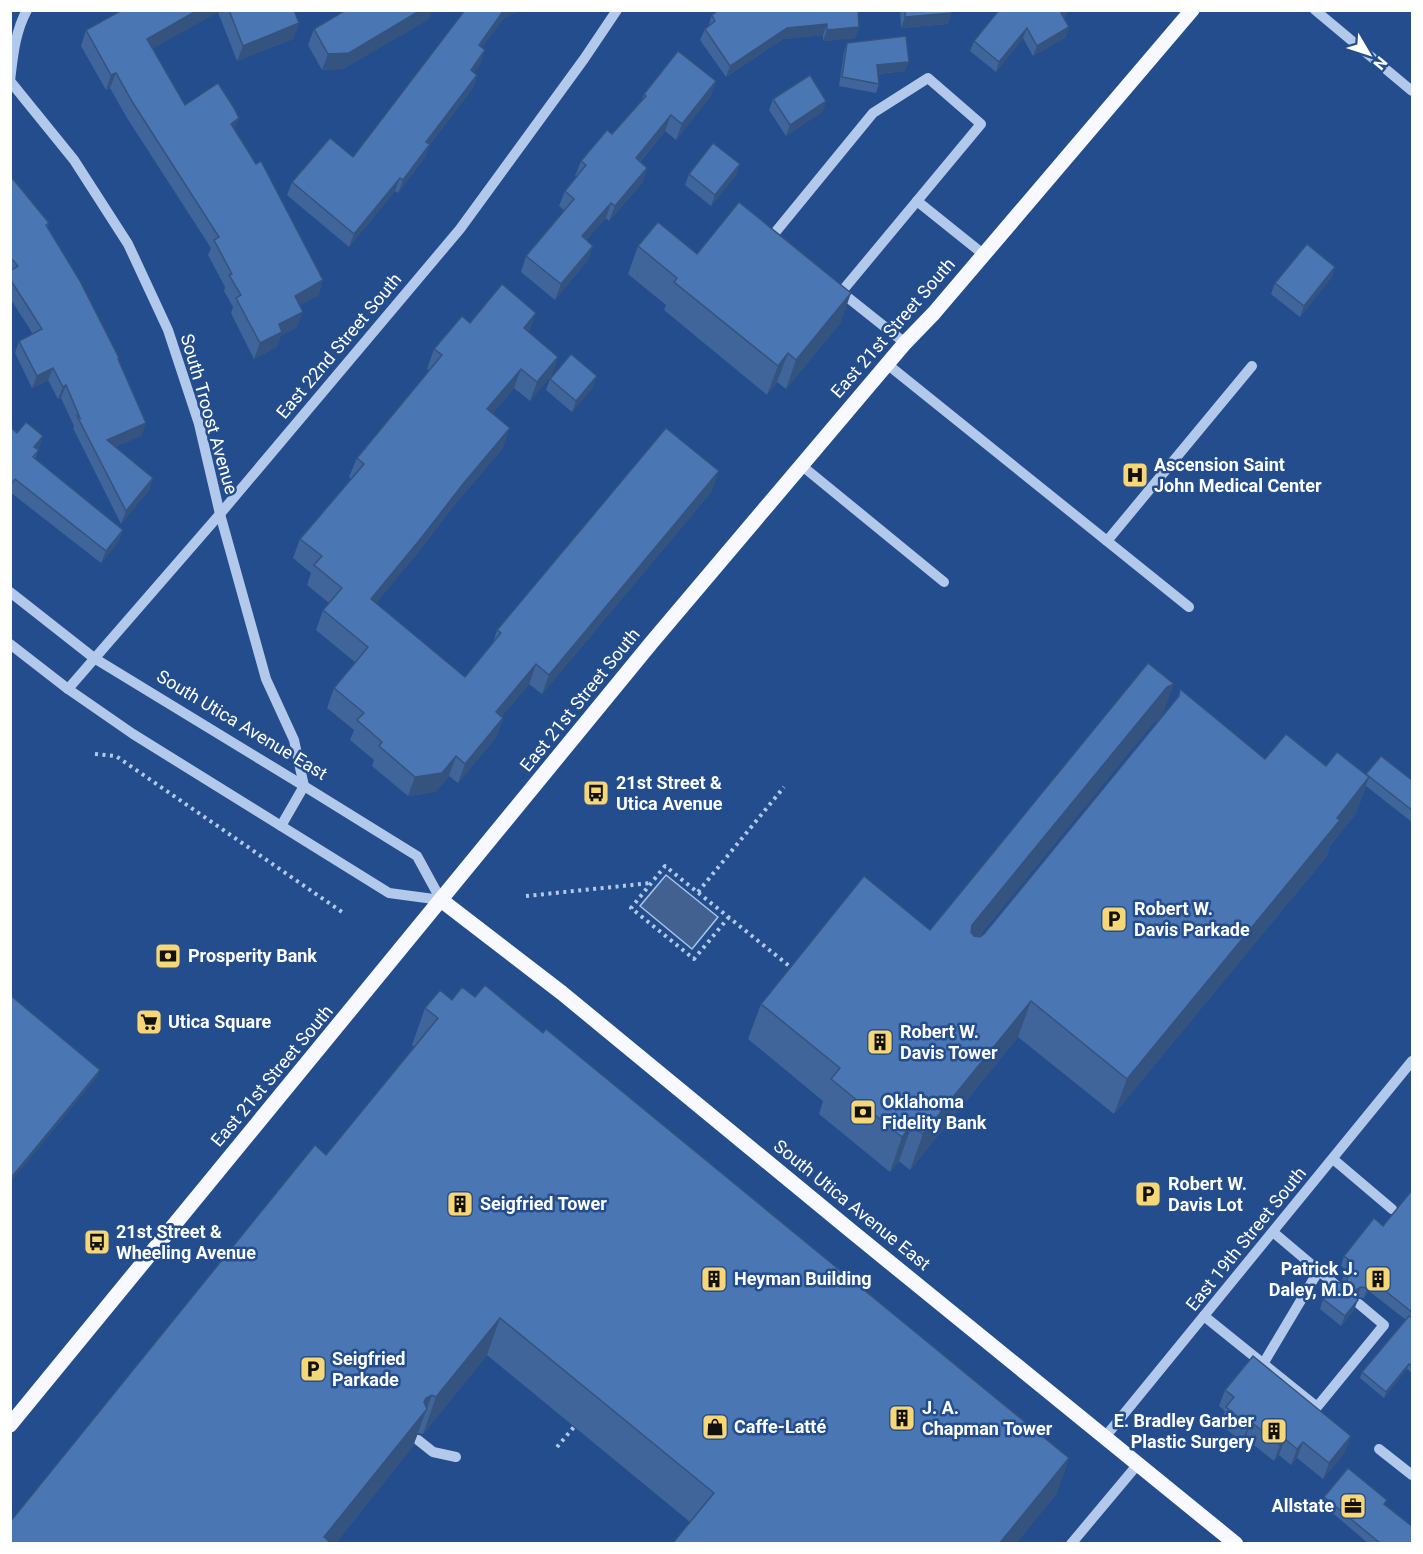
<svg xmlns="http://www.w3.org/2000/svg" width="1423" height="1554" viewBox="0 0 1423 1554" font-family="Roboto,sans-serif">
	<style>
		.water { fill: #436190; stroke: #a6c4ec; stroke-width: 1.5 }
		.lines { fill: none; stroke-linecap: round; stroke-linejoin: round }
		.path { stroke: #b2c9eb; stroke-width: 4; stroke-dasharray: 3 4.5; stroke-linecap: butt }
		.minor { stroke: #b2c9eb; stroke-width: 10 }
		.major { stroke: #f7f9ff; stroke-width: 15 }
		.wall { fill: #40659b; fill-rule: evenodd }
		.shaded-wall { fill: #34537e }
		.building { fill: #4b76b4; stroke: #34537e; stroke-width: 1.5 }
		.labels { text-anchor: middle; stroke-width: 5; stroke-linejoin: round; paint-order: stroke }
		.street-label { font-size: 18px; fill: #fff; stroke: #234d8d }
		.poi-label { font-size: 18px; font-weight: bold; fill: #fff; stroke: #234d8d; text-anchor: start }
	</style>
	<rect width="100%" height="100%" fill="#234d8d"/>
	<!-- water -->
	<polygon class="water" points="666,875 718,917 692,949 640,906"/>
	<g class="lines">
		<!-- path -->
		<g class="path">
			<polyline points="95,754 116,756 342,912"/>
			<polyline points="698,892 784,787"/>
			<polyline points="526,896 651,883"/>
			<polyline points="729,917 694,959 631,908 665,866 793,969"/>
			<polyline points="557,1447 574,1427"/>
		</g>
		<!-- minor -->
		<g class="minor">
			<polyline points="1315,10 1412,91"/>
			<polygon points="928,78 981,124 838,296 769,240 873,113"/>
			<polyline points="10,81 74,160 128,244 168,330 199,424 220,514 266,679 294,740 304,786 281,826"/>
			<path d="M10,81c3,-25 5,-49 17,-71"/>
			<polyline points="917,201 983,254"/>
			<polyline points="841,292 905,343"/>
			<polyline points="887,364 1189,607"/>
			<polyline points="801,465 944,582"/>
			<polyline points="1107,541 1252,366"/>
			<polyline points="10,592 94,658 304,786 417,856 441,900"/>
			<polyline points="10,644 68,689 133,734 389,893 441,900"/>
			<polyline points="68,689 220,514 460,229 584,59 617,10"/>
			<polyline points="1333,1159 1392,1209"/>
			<polyline points="1273,1232 1337,1286"/>
			<polyline points="1204,1316 1317,1407 1384,1325 1359,1304"/>
			<polyline points="1263,1364 1319,1270"/>
			<polyline points="1105,1437 1412,1061"/>
			<polyline points="418,1440 433,1452 456,1457"/>
			<polyline points="1379,1449 1412,1475"/>
			<polyline points="1071,1544 1138,1464"/>
		</g>
		<!-- major -->
		<g class="major">
			<polyline points="441,900 562,993 850,1230 1236,1544"/>
			<polyline points="10,1425 652,642 905,343 934,313 1192,10"/>
		</g>
	</g>
	<!-- wall -->
	<g class="wall">
		<polygon points="122,10 294,10 299,23 293,39 237,61 218,12 153,48 185,105 234,130 323,280 318,296 300,305 297,327 281,335 277,347 254,359 231,313 233,307 224,291 225,287 208,255 211,248 127,118 110,88 106,90 81,46 86,30"/>
		<polygon points="465,10 520,10 503,19 482,47 481,63 474,72 477,75 473,88 430,144 425,157 398,193 395,191 349,247 287,195 292,182 353,157"/>
		<polygon points="900,10 951,10 948,24 901,28"/>
		<polygon points="996,10 1068,10 1065,19 1066,37 1033,56 1023,38 996,72 970,51 974,41 997,12"/>
		<polygon points="712,15 859,27 855,38 823,41 823,35 783,39 726,77 700,40 705,29 708,27"/>
		<polygon points="429,19 343,69 322,70 308,45 314,29"/>
		<polygon points="847,43 905,71 878,74 879,84 876,93 839,86 844,52"/>
		<polygon points="716,81 710,97 676,140 665,131 640,162 647,168 642,183 609,221 606,218 586,240 593,246 587,261 555,300 521,272 526,256 564,210 559,206 565,191 577,177 575,176 581,161 612,134 642,100 644,94"/>
		<polygon points="773,99 826,101 822,112 786,136 769,110"/>
		<polygon points="740,164 736,175 711,206 685,185 689,174"/>
		<polygon points="10,181 49,223 47,227 118,360 142,435 115,447 153,478 149,490 121,524 73,428 74,426 61,398 58,399 48,380 32,388 15,353 19,341 33,334 10,298"/>
		<polygon points="638,246 697,254 841,322 786,389 777,382 767,395 664,310 666,305 628,274"/>
		<polygon points="1335,267 1331,278 1300,317 1271,294 1275,283"/>
		<polygon points="470,323 529,333 558,357 551,376 530,401 514,388 492,414 503,448 456,503 415,556 376,603 465,677 493,643 497,630 712,491 542,694 529,684 502,716 503,718 496,737 458,783 449,776 435,792 408,796 372,766 374,760 350,740 354,730 327,708 334,688 356,663 316,630 323,610 329,603 307,585 311,573 293,558 300,539 351,479 349,477 357,458 430,370 427,369 434,349"/>
		<polygon points="550,379 593,387 572,412 546,390"/>
		<polygon points="10,427 39,449 35,459 123,530 118,542 101,563 10,492"/>
		<path d="M1148,663l14,54 15,-18 3,-10 85,70 61,7 40,9 47,6v42l-47,-37 -10,27 -26,33 -3,10 -213,258 -96,-77 -108,133 -11,-9 -9,11 -71,-58 4,-13 -75,-62 13,-35 169,-74zM1159,720l-175,214 -5,2 175,-214z"/>
		<polygon points="452,1000 1069,1458 1056,1495 690,1522 487,1355 423,1434 418,1433 413,1446 335,1544 10,1544 414,1047 412,1045 425,1008"/>
		<polygon points="1413,1189 1413,1374 1407,1369 1384,1398 1360,1378 1362,1372 1406,1320 1369,1291 1364,1298 1356,1297 1354,1310 1341,1326 1320,1309 1323,1299 1343,1283 1342,1280 1346,1270 1341,1266 1344,1256 1383,1226"/>
		<polygon points="1225,1390 1351,1436 1345,1452 1323,1479 1297,1458 1291,1465 1279,1455 1274,1461 1245,1438 1242,1442 1220,1424 1225,1411 1219,1406"/>
		<polygon points="1324,1497 1385,1505 1413,1544 1369,1544 1322,1504"/>
	</g>
	<!-- shaded-wall -->
	<g class="shaded-wall">
		<polygon points="198,10 218,10 218,12 142,55 147,39"/>
		<polygon points="421,10 432,10 429,19 343,69 322,70 328,54"/>
		<polygon points="504,10 520,10 503,19 474,58 479,45"/>
		<polygon points="1066,10 1068,10 1065,19 1061,13"/>
		<polygon points="952,13 948,24 901,28 905,17"/>
		<polygon points="299,23 293,39 237,61 243,46"/>
		<polygon points="827,24 823,35 783,39 726,77 730,66 787,28"/>
		<polygon points="859,27 855,38 823,41 827,30"/>
		<polygon points="1069,27 1066,37 1033,56 1037,46"/>
		<polygon points="1027,28 1023,38 996,72 999,62"/>
		<polygon points="485,50 481,63 466,83 471,70"/>
		<polygon points="909,62 905,71 874,74 877,65"/>
		<polygon points="116,73 110,88 106,90 111,75"/>
		<polygon points="477,75 473,88 422,154 426,142"/>
		<polygon points="716,81 710,97 676,140 682,124"/>
		<polygon points="826,101 822,112 786,136 790,125"/>
		<polygon points="671,115 665,131 630,173 636,158"/>
		<polygon points="239,118 233,134 231,124"/>
		<polygon points="430,144 425,157 398,193 403,180"/>
		<polygon points="740,164 736,175 711,206 715,195"/>
		<polygon points="647,168 642,183 609,221 615,206"/>
		<polygon points="400,178 395,191 349,247 354,234"/>
		<polygon points="611,203 606,218 576,252 582,236"/>
		<polygon points="593,246 587,261 555,300 561,284"/>
		<polygon points="1335,267 1331,278 1300,317 1304,306"/>
		<polygon points="323,280 318,296 289,311 295,296"/>
		<polygon points="851,293 841,322 786,389 796,360"/>
		<polygon points="303,312 297,327 281,335 277,347 254,359 260,343 279,324"/>
		<polygon points="536,313 529,333 524,328"/>
		<polygon points="788,353 777,382 767,395 778,366"/>
		<polygon points="558,357 551,376 530,401 537,382"/>
		<polygon points="53,368 48,380 32,388 37,376"/>
		<polygon points="521,369 514,388 480,429 487,409"/>
		<polygon points="597,376 593,387 572,412 576,401"/>
		<polygon points="66,385 61,398 58,399 63,387"/>
		<polygon points="146,423 142,435 103,452 107,440"/>
		<polygon points="510,428 503,448 456,503 415,556 364,618 371,599 463,484"/>
		<polygon points="43,436 39,449 30,459 34,447"/>
		<polygon points="719,471 712,491 542,694 549,675"/>
		<polygon points="153,478 149,490 121,524 126,511"/>
		<polygon points="123,530 118,542 101,563 106,551"/>
		<polygon points="536,664 529,684 489,732 496,712"/>
		<polygon points="1174,684 1161,720 1154,722 959,960 972,925 1167,687"/>
		<polygon points="503,718 496,737 458,783 465,764"/>
		<polygon points="456,756 449,776 435,792 408,796 415,777"/>
		<polygon points="1369,777 1356,813 1330,846 1327,856 1114,1114 1127,1079"/>
		<polygon points="1031,1001 1018,1037 910,1170 923,1134"/>
		<polygon points="100,1070 98,1076 10,1183 10,1179"/>
		<polygon points="912,1125 899,1161 890,1172 902,1137"/>
		<polygon points="1373,1281 1369,1291 1364,1298 1367,1288"/>
		<polygon points="1361,1287 1357,1297 1353,1300 1356,1290"/>
		<polygon points="1358,1300 1354,1310 1341,1326 1345,1316"/>
		<polygon points="500,1318 487,1355 423,1434 436,1397"/>
		<polygon points="1409,1364 1407,1369 1384,1398 1386,1392"/>
		<polygon points="432,1395 413,1446 335,1544 321,1544 324,1537 426,1398"/>
		<polygon points="1251,1422 1245,1438 1242,1442 1248,1425"/>
		<polygon points="1351,1436 1345,1452 1323,1479 1329,1463"/>
		<polygon points="1285,1439 1279,1455 1274,1461 1280,1445"/>
		<polygon points="1303,1442 1297,1458 1291,1465 1297,1449"/>
		<polygon points="1069,1458 1056,1495 1016,1544 999,1544"/>
	</g>
	<!-- building -->
	<g class="building">
		<polygon points="122,10 198,10 147,39 185,105 218,83 234,108 239,118 231,124 256,164 261,161 323,280 295,296 303,312 279,324 282,332 260,343 236,298 241,295 229,275 232,274 214,240 219,237 133,103 116,73 111,75 86,30"/>
		<polygon points="229,10 294,10 299,23 243,46"/>
		<polygon points="421,10 349,53 328,54 314,29 344,11"/>
		<polygon points="465,10 504,10 479,45 485,50 471,70 477,75 426,142 430,144 403,180 400,178 354,234 292,182 330,138 353,157"/>
		<polygon points="719,10 858,10 859,27 827,30 827,24 787,28 730,66 705,29 715,21 712,15"/>
		<polygon points="905,10 951,10 952,13 905,17"/>
		<polygon points="999,10 1066,10 1061,13 1069,27 1037,46 1027,28 999,62 974,41"/>
		<polygon points="906,36 909,62 877,65 879,84 842,77 847,43"/>
		<polygon points="678,51 716,81 682,124 671,115 636,158 647,168 615,206 611,203 582,236 593,246 561,284 526,256 574,199 565,191 586,165 581,161 607,130 612,134 646,96 644,94"/>
		<polygon points="810,75 826,101 790,125 773,99"/>
		<polygon points="713,143 740,164 715,195 689,174"/>
		<polygon points="13,179 49,223 46,225 80,281 119,358 118,359 146,423 107,440 153,478 126,511 77,416 80,418 66,385 63,387 53,368 37,376 19,341 42,329 10,279 10,271 18,266 10,257 10,181"/>
		<polygon points="739,202 851,293 796,360 788,353 778,366 674,282 677,278 638,246 658,222 697,254"/>
		<polygon points="1307,244 1335,267 1304,306 1275,283"/>
		<polygon points="502,284 536,313 524,328 558,357 537,382 521,369 487,409 510,428 463,484 422,537 371,599 465,677 501,633 497,630 666,428 719,471 549,675 536,664 496,712 503,718 465,764 456,756 442,773 415,777 379,746 382,742 357,720 364,713 334,688 368,647 323,610 342,588 314,565 322,556 300,539 364,464 357,458 442,355 434,349 462,316 470,323"/>
		<polygon points="571,354 597,376 576,401 550,379"/>
		<polygon points="26,422 43,436 34,447 39,450 33,457 123,530 106,551 15,479 12,483 10,482 10,427 17,433"/>
		<polygon points="1148,663 1174,684 1167,687 972,925 971,932 974,936 980,937 984,934 1179,696 1180,689 1265,759 1286,734 1326,766 1337,752 1369,777 1337,818 1340,820 1127,1079 1031,1001 923,1134 912,1125 902,1137 831,1079 840,1068 761,1004 864,876 930,930"/>
		<polygon points="1381,756 1413,781 1413,811 1366,774"/>
		<polygon points="485,985 543,1033 546,1029 1069,1458 999,1544 672,1544 714,1493 500,1318 436,1397 432,1395 426,1398 424,1402 427,1409 324,1537 332,1544 10,1544 10,1522 315,1145 326,1155 438,1018 425,1008 440,990 452,1000 462,987 475,997"/>
		<polygon points="10,995 100,1070 10,1179"/>
		<polygon points="1413,1189 1413,1313 1373,1281 1367,1288 1361,1287 1356,1290 1355,1296 1358,1300 1345,1316 1323,1299 1336,1282 1343,1283 1347,1281 1348,1274 1345,1270 1352,1262 1344,1256 1374,1218 1383,1226"/>
		<polygon points="1409,1316 1413,1318 1413,1367 1409,1364 1386,1392 1362,1372"/>
		<polygon points="1253,1356 1351,1436 1329,1463 1303,1442 1297,1449 1285,1439 1280,1445 1251,1422 1248,1425 1226,1407 1234,1397 1225,1390"/>
		<polygon points="1348,1468 1387,1500 1384,1504 1413,1527 1413,1544 1380,1544 1380,1543 1324,1497"/>
	</g>
	<!-- icons -->
	<defs>
		<symbol id="hospital-square" viewBox="-11 -11 22 22"><rect x="-9" y="-9" width="18" height="18" rx="4" fill="#f7d775" stroke="#234d8d"/><path d="M-5-5h3v3.5h4V-5h3V5h-3V1.5h-4V5h-3Z" fill="#111"/></symbol>
		<symbol id="bus-square" viewBox="-11 -11 22 22"><rect x="-9" y="-9" width="18" height="18" rx="4" fill="#f7d775" stroke="#234d8d"/><path d="M-5-6H5V4H4V6H2V4H-2V6H-4V4H-5ZM-3.5-4V0h7V-4ZM-3.5 1.2v1.5H-2V1.2ZM2 1.2v1.5H3.5V1.2Z" fill="#111"/></symbol>
		<symbol id="parking-square" viewBox="-11 -11 22 22"><rect x="-9" y="-9" width="18" height="18" rx="4" fill="#f7d775" stroke="#234d8d"/><path d="M-3.5-5.5H1a3.5 3.5 0 0 1 0 7H-1V5.5H-3.5ZM-1-3.4V-.6H.8a1.4 1.4 0 0 0 0-2.8Z" fill="#111"/></symbol>
		<symbol id="bank-square" viewBox="-11 -11 22 22"><rect x="-9" y="-9" width="18" height="18" rx="4" fill="#f7d775" stroke="#234d8d"/><path d="M-6-4H6V4H-6ZM0-2.3a2.3 2.3 0 1 0 0 4.6a2.3 2.3 0 1 0 0-4.6Z" fill="#111"/></symbol>
		<symbol id="supermarket-square" viewBox="-11 -11 22 22"><rect x="-9" y="-9" width="18" height="18" rx="4" fill="#f7d775" stroke="#234d8d"/><path d="M-6-5.5h2.5l.6 2H6L4.5 2H-2.5L-4.4-4H-6ZM-1.5 3.2a1.3 1.3 0 1 0 .1 0ZM3 3.2a1.3 1.3 0 1 0 .1 0Z" fill="#111"/></symbol>
		<symbol id="building-square" viewBox="-11 -11 22 22"><rect x="-9" y="-9" width="18" height="18" rx="4" fill="#f7d775" stroke="#234d8d"/><path d="M-4-6H4V6H1V3H-1V6H-4ZM-2.5-4.3h1.7v1.8h-1.7ZM.8-4.3h1.7v1.8H.8ZM-2.5-1h1.7V.8h-1.7ZM.8-1h1.7V.8H.8Z" fill="#111"/></symbol>
		<symbol id="shop-square" viewBox="-11 -11 22 22"><rect x="-9" y="-9" width="18" height="18" rx="4" fill="#f7d775" stroke="#234d8d"/><path d="M-5-2.5h2.3a2.7 3.5 0 0 1 5.4 0H5L5.5 6h-11ZM-1.5-2.5h3a1.5 2.3 0 0 0-3 0Z" fill="#111"/></symbol>
		<symbol id="office-square" viewBox="-11 -11 22 22"><rect x="-9" y="-9" width="18" height="18" rx="4" fill="#f7d775" stroke="#234d8d"/><path d="M-6-3h4V-5.5h4V-3h4V5H-6ZM-1-4.5V-3h2v-1.5ZM-6 0V1H6V0Z" fill="#111"/></symbol>
	</defs>
	<g fill-rule="evenodd">
		<use href="#hospital-square" x="1120" y="460" width="30" height="30"/>
		<use href="#bus-square" x="581" y="778" width="30" height="30"/>
		<use href="#parking-square" x="1099" y="904" width="30" height="30"/>
		<use href="#bank-square" x="153" y="941" width="30" height="30"/>
		<use href="#supermarket-square" x="134" y="1007" width="30" height="30"/>
		<use href="#building-square" x="865" y="1027" width="30" height="30"/>
		<use href="#bank-square" x="848" y="1097" width="30" height="30"/>
		<use href="#parking-square" x="1133" y="1179" width="30" height="30"/>
		<use href="#building-square" x="445" y="1189" width="30" height="30"/>
		<use href="#bus-square" x="82" y="1227" width="30" height="30"/>
		<use href="#building-square" x="699" y="1264" width="30" height="30"/>
		<use href="#building-square" x="1363" y="1264" width="30" height="30"/>
		<use href="#parking-square" x="298" y="1354" width="30" height="30"/>
		<use href="#building-square" x="887" y="1403" width="30" height="30"/>
		<use href="#shop-square" x="700" y="1412" width="30" height="30"/>
		<use href="#building-square" x="1259" y="1416" width="30" height="30"/>
		<use href="#office-square" x="1338" y="1491" width="30" height="30"/>
	</g>
	<g class="labels">
		<!-- street labels -->
		<g class="street-label">
			<text transform="translate(893 328) rotate(-49)" y="6">East 21st Street South</text>
			<text transform="translate(339 346) rotate(-50)" y="6">East 22nd Street South</text>
			<text transform="translate(209 414) rotate(74)" y="6">South Troost Avenue</text>
			<text transform="translate(580 700) rotate(-51)" y="6">East 21st Street South</text>
			<text transform="translate(242 725) rotate(31)" y="6">South Utica Avenue East</text>
			<text transform="translate(272 1076) rotate(-50)" y="6">East 21st Street South</text>
			<text transform="translate(852 1205) rotate(39)" y="6">South Utica Avenue East</text>
			<text transform="translate(1246 1239) rotate(-51)" y="6">East 19th Street South</text>
		</g>
		<!-- poi labels -->
		<g class="poi-label">
			<text x="1154" y="471">Ascension Saint<tspan x="1154" dy="21">John Medical Center</tspan></text>
			<text x="616" y="789">21st Street &amp;<tspan x="616" dy="21">Utica Avenue</tspan></text>
			<text x="1134" y="915">Robert W.<tspan x="1134" dy="21">Davis Parkade</tspan></text>
			<text x="188" y="962">Prosperity Bank</text>
			<text x="168" y="1028">Utica Square</text>
			<text x="900" y="1038">Robert W.<tspan x="900" dy="21">Davis Tower</tspan></text>
			<text x="882" y="1108">Oklahoma<tspan x="882" dy="21">Fidelity Bank</tspan></text>
			<text x="1168" y="1190">Robert W.<tspan x="1168" dy="21">Davis Lot</tspan></text>
			<text x="480" y="1210">Seigfried Tower</text>
			<text x="116" y="1238">21st Street &amp;<tspan x="116" dy="21">Wheeling Avenue</tspan></text>
			<text x="1358" y="1275" text-anchor="end">Patrick J.<tspan x="1358" dy="21">Daley, M.D.</tspan></text>
			<text x="734" y="1285">Heyman Building</text>
			<text x="332" y="1365">Seigfried<tspan x="332" dy="21">Parkade</tspan></text>
			<text x="922" y="1414">J. A.<tspan x="922" dy="21">Chapman Tower</tspan></text>
			<text x="1254" y="1427" text-anchor="end">E. Bradley Garber<tspan x="1254" dy="21">Plastic Surgery</tspan></text>
			<text x="734" y="1433">Caffe-Latté</text>
			<text x="1334" y="1512" text-anchor="end">Allstate</text>
		</g>
	</g>
	<!-- border -->
	<rect width="1423" height="1554" fill="none" stroke="#ffffff" stroke-width="24"/>
	<!-- north arrow -->
	<g transform="translate(1369 54) rotate(129)" stroke="#234d8d" stroke-width="4.5" paint-order="stroke">
	<path d="M0-4.5L10 22L0 15L-10 22Z" fill="#ffffff"/>
	<text y="-9" font-size="16" font-weight="bold" text-anchor="middle" fill="#ffffff">N</text>
	</g>
</svg>
